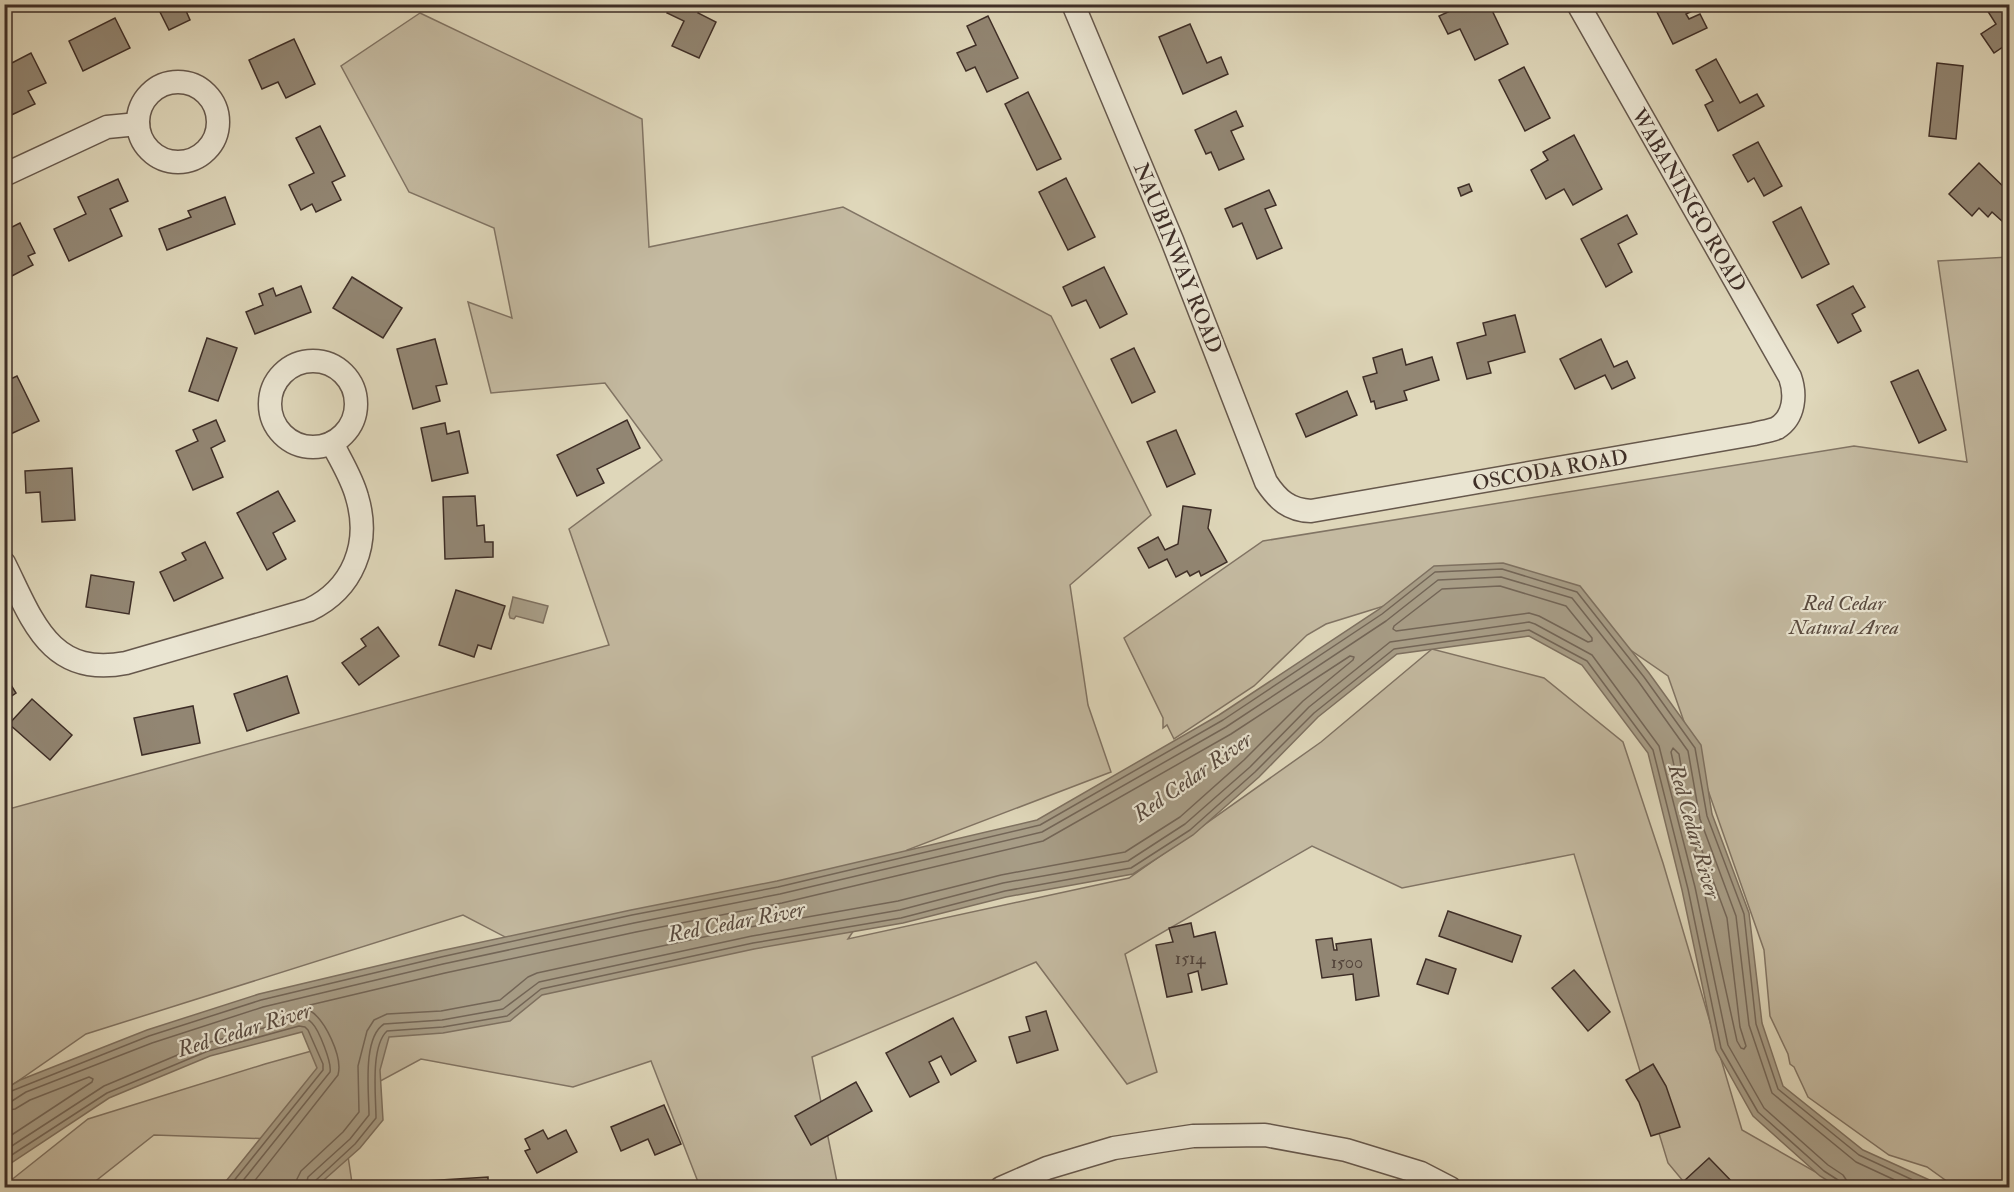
<svg xmlns="http://www.w3.org/2000/svg" width="2014" height="1192" viewBox="0 0 2014 1192" font-family="'IM FELL Double Pica',serif">
	<style>
		.green { fill: #c4baa1; stroke: #817464; stroke-width: 1.5 }
		.water { fill: #a89e88; stroke: #7e7161; stroke-width: 1.5 }
		.lines { fill: none; stroke-linecap: round; stroke-linejoin: round }
		.shore { stroke: #736658; stroke-width: 1.5 }
		.building { fill: #928673; stroke: #3e2e27; stroke-width: 1.5 }
		.minor-casing { stroke: #66584c; stroke-width: 25 }
		.minor { stroke: #eae5d2; stroke-width: 22 }
		.labels { text-anchor: middle; stroke-width: 4.5; stroke-linejoin: round; paint-order: stroke }
		.number-label { font-size: 18px; fill: #53443a }
		.street-label { font-size: 21px; fill: #3e2e27; stroke: #eae5d2 }
		.park-label { font-size: 21px; font-style: italic; fill: #594a3f; stroke: #eae5d2 }
		.water-label { font-size: 22px; font-style: italic; fill: #584a3f; stroke: #eae5d2 }
	</style>
	<rect width="100%" height="100%" fill="#dfd7ba"/>
	<filter id="stains"><feTurbulence type="fractalNoise" baseFrequency=".00333" numOctaves="4"/><feColorMatrix values="0 0 0 0 .2 0 0 0 0 .09 0 0 0 0 .02 0 0 0 .5 -.17"/></filter>
	<radialGradient id="worn" r=".72"><stop offset=".6" stop-color="#630" stop-opacity="0"/><stop offset="1" stop-color="#630" stop-opacity=".3"/></radialGradient>
	<!-- green -->
	<g class="green">
		<polygon points="420,13 642,119 649,247 843,207 1051,316 1151,515 1070,585 1088,705 1111,772 907,850 848,939 1129,878 1321,742 1432,649 1544,678 1623,742 1663,863 1742,1130 1842,1187 1688,1187 1668,1163 1574,854 1402,888 1312,846 1125,954 1157,1072 1127,1084 1036,962 812,1057 838,1187 700,1187 651,1061 573,1087 421,1059 273,1139 154,1135 88,1187 5,1187 5,1185 88,1119 265,1064 580,976 463,915 86,1034 5,1090 5,810 609,645 569,529 662,460 605,383 491,393 468,302 512,318 494,228 409,192 341,66"/>
		<polygon points="2009,257 2009,1187 1955,1187 1927,1167 1889,1155 1808,1097 1794,1067 1790,1064 1788,1054 1770,1016 1764,950 1668,676 1510,567 1326,624 1307,635 1254,686 1174,739 1167,725 1163,728 1163,718 1124,638 1263,541 1854,446 1967,462 1938,261"/>
		<polygon points="348,1156 352,1183 344,1187 278,1188"/>
	</g>
	<!-- water -->
	<g class="water">
		<polygon points="1503,563 1580,586 1649,673 1701,745 1712,814 1749,913 1762,1023 1783,1086 1863,1150 1945,1187 1838,1187 1820,1176 1753,1116 1716,1050 1682,890 1648,753 1582,665 1529,636 1397,654 1318,717 1259,777 1193,835 1133,874 1006,897 903,923 754,949 542,995 510,1021 443,1033 389,1037 380,1070 383,1120 360,1148 316,1187 223,1188 222,1186 317,1068 302,1032 210,1056 109,1098 5,1167 5,1089 20,1080 147,1030 259,994 440,951 631,910 777,881 1037,820 1219,715 1378,610 1434,566"/>
		<polygon points="513,597 548,606 543,623 516,616 514,619 510,618 509,614"/>
	</g>
	<g class="lines">
		<!-- shore -->
		<g class="shore">
			<polygon points="1500,586 1566,606 1592,638 1592,641 1588,642 1539,616 1529,613 1396,631 1393,629 1394,626 1442,589"/>
			<polygon points="1673,748 1679,754 1683,778 1681,781 1677,779 1671,752"/>
			<polygon points="1697,846 1701,848 1727,918 1740,1027 1746,1046 1744,1049 1741,1048 1737,1041 1695,850"/>
			<polyline points="4,1094 149,1036 261,1000 441,957 632,915 778,887 1040,825 1223,720 1382,614 1435,572 1502,569 1577,592 1644,677 1695,748 1707,816 1744,914 1756,1024 1778,1089 1859,1155 1930,1188"/>
			<polyline points="4,1102 12,1101 26,1092 152,1043 263,1007 443,964 634,923 780,894 1042,832 1226,727 1386,621 1438,580 1501,577 1572,598 1638,681 1688,751 1700,819 1736,916 1749,1025 1772,1093 1856,1162 1912,1188"/>
			<polyline points="4,1111 15,1109 30,1100 89,1077 93,1079 92,1082 4,1140"/>
			<path d="M4,1151l100,-65 102,-43 92,-24c5,-1 10,0 14,4 7,7 20,40 18,49l-93,116"/>
			<polyline points="4,1160 107,1093 208,1051 299,1026 305,1027 308,1030 323,1064 323,1070 228,1188"/>
			<path d="M249,1188l89,-113c5,-18 -13,-56 -29,-65l1,-5 135,-32 191,-41 146,-29 261,-62 188,-107 119,-78 4,1 -1,3 -50,41 -59,59 -64,57 -55,35 -124,23 -103,26 -148,26 -213,46 -9,4 -28,23 -59,11 -54,3 -13,6 -7,11 -9,35 1,46 -16,20 -42,39 -4,8 -1,9"/>
			<path d="M305,1188l3,-11 42,-38 19,-24c0,-22 -7,-77 15,-91l58,-4 61,-11 36,-27 213,-46 148,-26 103,-27 125,-22 57,-37 65,-57 59,-60 81,-65 139,-20 6,2 57,31 67,91 36,141 33,158 36,63 64,57 15,10 4,6 1,7"/>
			<path d="M313,1188l2,-7 40,-37 21,-26c0,-21 -6,-71 11,-87l56,-4 64,-11 34,-27 212,-46 148,-25 104,-27 126,-23 59,-38 65,-58 59,-59 80,-64 135,-19 58,31 66,89 35,139 33,159 37,64 66,59 14,9 3,8"/>
		</g>
	</g>
	<!-- building -->
	<g class="building">
		<polygon points="156,4 183,4 190,20 169,30"/>
		<polygon points="672,4 699,4 701,6 698,13 716,22 699,58 672,46 684,21 667,13"/>
		<polygon points="1447,4 1489,4 1508,44 1475,60 1460,29 1448,34 1439,16 1450,11"/>
		<polygon points="1658,4 1697,4 1699,8 1686,14 1689,19 1700,14 1707,28 1673,44 1655,8 1659,6"/>
		<polygon points="1995,4 2010,5 2010,42 1994,53 1981,34 1996,24 1987,10"/>
		<polygon points="988,16 1018,78 987,92 975,67 966,71 957,53 976,45 967,26"/>
		<polygon points="115,18 130,48 83,71 69,41"/>
		<polygon points="1190,24 1207,63 1221,57 1228,74 1183,94 1159,37"/>
		<polygon points="294,39 315,84 286,98 278,82 262,89 249,60"/>
		<polygon points="31,53 46,83 28,91 35,104 5,118 4,67"/>
		<polygon points="1716,59 1740,103 1757,94 1764,106 1718,131 1705,105 1713,101 1696,70"/>
		<polygon points="1937,63 1963,66 1956,139 1929,136"/>
		<polygon points="1524,67 1550,118 1525,131 1499,80"/>
		<polygon points="1028,92 1061,159 1037,170 1005,104"/>
		<polygon points="1236,111 1243,126 1231,131 1244,159 1219,170 1211,152 1206,154 1195,130"/>
		<polygon points="320,126 345,176 332,182 341,200 316,212 312,204 301,210 289,185 314,173 296,138"/>
		<polygon points="1574,135 1602,189 1573,205 1564,189 1546,199 1531,170 1548,160 1543,152"/>
		<polygon points="1758,142 1782,186 1764,196 1754,178 1748,182 1733,155"/>
		<polygon points="1979,163 2010,193 2010,214 2002,221 1992,212 1988,217 1979,208 1972,216 1949,194"/>
		<polygon points="1066,178 1095,237 1068,250 1039,192"/>
		<polygon points="118,179 128,201 110,209 122,236 69,261 54,229 86,214 78,197"/>
		<polygon points="1469,184 1472,191 1461,196 1458,188"/>
		<polygon points="1269,190 1276,205 1265,209 1282,248 1257,259 1242,223 1233,227 1225,209"/>
		<polygon points="225,197 235,224 167,250 159,229 191,217 188,211"/>
		<polygon points="1801,207 1829,264 1802,278 1773,222"/>
		<polygon points="1627,215 1637,234 1618,244 1632,272 1606,287 1581,239"/>
		<polygon points="20,223 35,253 28,256 33,265 8,278 4,272 4,231"/>
		<polygon points="1104,267 1127,314 1100,328 1086,300 1072,306 1063,287"/>
		<polygon points="352,277 402,308 383,338 333,308"/>
		<polygon points="301,286 311,312 255,334 246,312 263,305 259,294 273,288 276,296"/>
		<polygon points="1853,286 1865,307 1852,314 1861,331 1838,343 1817,305"/>
		<polygon points="1515,315 1525,352 1488,362 1491,373 1467,379 1457,343 1486,335 1483,323"/>
		<polygon points="207,338 237,348 218,401 189,391"/>
		<polygon points="435,339 447,384 436,386 440,401 413,409 397,349"/>
		<polygon points="1601,339 1614,367 1627,361 1635,378 1612,389 1605,375 1575,389 1560,359"/>
		<polygon points="1134,348 1155,392 1132,403 1111,359"/>
		<polygon points="1402,349 1406,365 1432,357 1439,380 1404,391 1407,400 1376,409 1374,401 1371,402 1363,377 1377,373 1373,358"/>
		<polygon points="1918,370 1946,430 1919,443 1891,382"/>
		<polygon points="17,376 39,421 4,437 4,382"/>
		<polygon points="1347,391 1357,415 1306,437 1296,414"/>
		<polygon points="216,420 225,441 211,448 223,477 193,490 176,451 198,441 193,430"/>
		<polygon points="627,420 640,448 597,469 604,483 577,496 557,455"/>
		<polygon points="445,423 447,434 459,431 468,473 432,481 421,428"/>
		<polygon points="1176,430 1195,474 1167,487 1147,442"/>
		<polygon points="72,468 75,520 42,522 40,492 26,493 25,471"/>
		<polygon points="278,491 295,521 273,533 286,559 267,570 237,513"/>
		<polygon points="475,496 477,526 484,525 485,542 493,542 493,557 445,559 443,497"/>
		<polygon points="1183,506 1211,510 1208,528 1227,562 1201,576 1199,571 1190,576 1187,571 1176,577 1167,559 1149,568 1138,548 1158,537 1165,550 1178,544"/>
		<polygon points="205,542 223,578 174,601 160,572 186,560 182,553"/>
		<polygon points="91,575 134,582 129,614 86,607"/>
		<polygon points="456,590 505,606 491,649 478,645 474,657 439,645"/>
		<polygon points="378,627 399,656 359,685 342,663 366,646 361,639"/>
		<polygon points="4,674 16,693 4,701"/>
		<polygon points="287,676 299,713 247,731 234,694"/>
		<polygon points="32,699 72,735 50,760 9,724"/>
		<polygon points="193,706 200,743 142,755 134,718"/>
		<polygon points="1448,911 1521,936 1512,962 1439,936"/>
		<polygon points="1191,923 1194,937 1215,932 1227,984 1202,990 1198,971 1188,974 1192,992 1167,997 1156,945 1173,942 1169,928"/>
		<polygon points="1332,938 1334,950 1337,950 1336,944 1371,939 1379,996 1356,1000 1353,974 1322,978 1316,940"/>
		<polygon points="1426,959 1456,969 1448,994 1417,984"/>
		<polygon points="1574,970 1610,1012 1588,1031 1552,988"/>
		<polygon points="1046,1011 1058,1050 1017,1063 1009,1037 1030,1031 1026,1017"/>
		<polygon points="953,1018 976,1061 951,1075 941,1056 929,1062 939,1082 910,1097 886,1053"/>
		<polygon points="1653,1064 1666,1086 1680,1127 1651,1136 1639,1102 1626,1080"/>
		<polygon points="856,1082 872,1111 811,1145 795,1116"/>
		<polygon points="664,1105 681,1144 655,1155 648,1139 621,1151 611,1127"/>
		<polygon points="543,1130 548,1139 566,1130 577,1152 537,1173 525,1151 530,1149 525,1139"/>
		<polygon points="1709,1158 1738,1188 1690,1188 1684,1181"/>
		<polygon points="488,1177 488,1188 426,1188 425,1181"/>
	</g>
	<g class="lines">
		<defs>
			<g id="minor">
				<path d="M1073,4l99,236 94,242c12,18 23,28 45,29l443,-77c7,-2 16,-3 23,-6 18,-11 19,-34 13,-51l-212,-373"/>
				<circle cx="178" cy="122" r="40"/>
				<polyline points="4,175 107,127 138,124"/>
				<circle cx="313" cy="404" r="43"/>
				<path d="M4,563c28,56 45,115 122,100l183,-53c44,-21 62,-66 48,-113 -5,-19 -16,-36 -25,-54"/>
				<polyline points="1001,1188 1047,1168 1114,1148 1193,1136 1265,1135 1346,1150 1421,1173 1450,1188"/>
			</g>
		</defs>
		<!-- minor casing -->
		<use href="#minor" class="minor-casing"/>
		<!-- minor -->
		<use href="#minor" class="minor"/>
	</g>
	<g class="labels">
		<!-- number labels -->
		<g class="number-label">
			<text x="1190" y="964">1514</text>
			<text x="1347" y="968">1500</text>
		</g>
		<!-- street labels -->
		<g class="street-label">
			<text transform="translate(1689 200) rotate(60)" y="7">WABANINGO ROAD</text>
			<text transform="translate(1178 258) rotate(68)" y="7">NAUBINWAY ROAD</text>
			<text transform="translate(1550 470) rotate(-10)" y="7">OSCODA ROAD</text>
		</g>
		<!-- park labels -->
		<g class="park-label">
			<text x="1844" y="610">Red Cedar<tspan x="1844" dy="24">Natural Area</tspan></text>
		</g>
		<!-- water labels -->
		<g class="water-label">
			<text transform="translate(1192 776) rotate(-35)" y="8">Red Cedar River</text>
			<text transform="translate(1695 831) rotate(74)" y="8">Red Cedar River</text>
			<text transform="translate(736 921) rotate(-11)" y="8">Red Cedar River</text>
			<text transform="translate(244 1029) rotate(-17)" y="8">Red Cedar River</text>
		</g>
	</g>
	<!-- margin -->
	<rect width="2014" height="1192" fill="none" stroke="#dfd7ba" stroke-width="24"/>
	<rect x="6" y="6" width="2002" height="1180" fill="none" stroke="#3e2e27" stroke-width="3"/>
	<rect x="12" y="12" width="1990" height="1168" fill="none" stroke="#3e2e27" stroke-width="1.5"/>
	<rect width="100%" height="100%" filter="url(#stains)"/>
	<rect width="100%" height="100%" fill="url(#worn)"/>
</svg>
